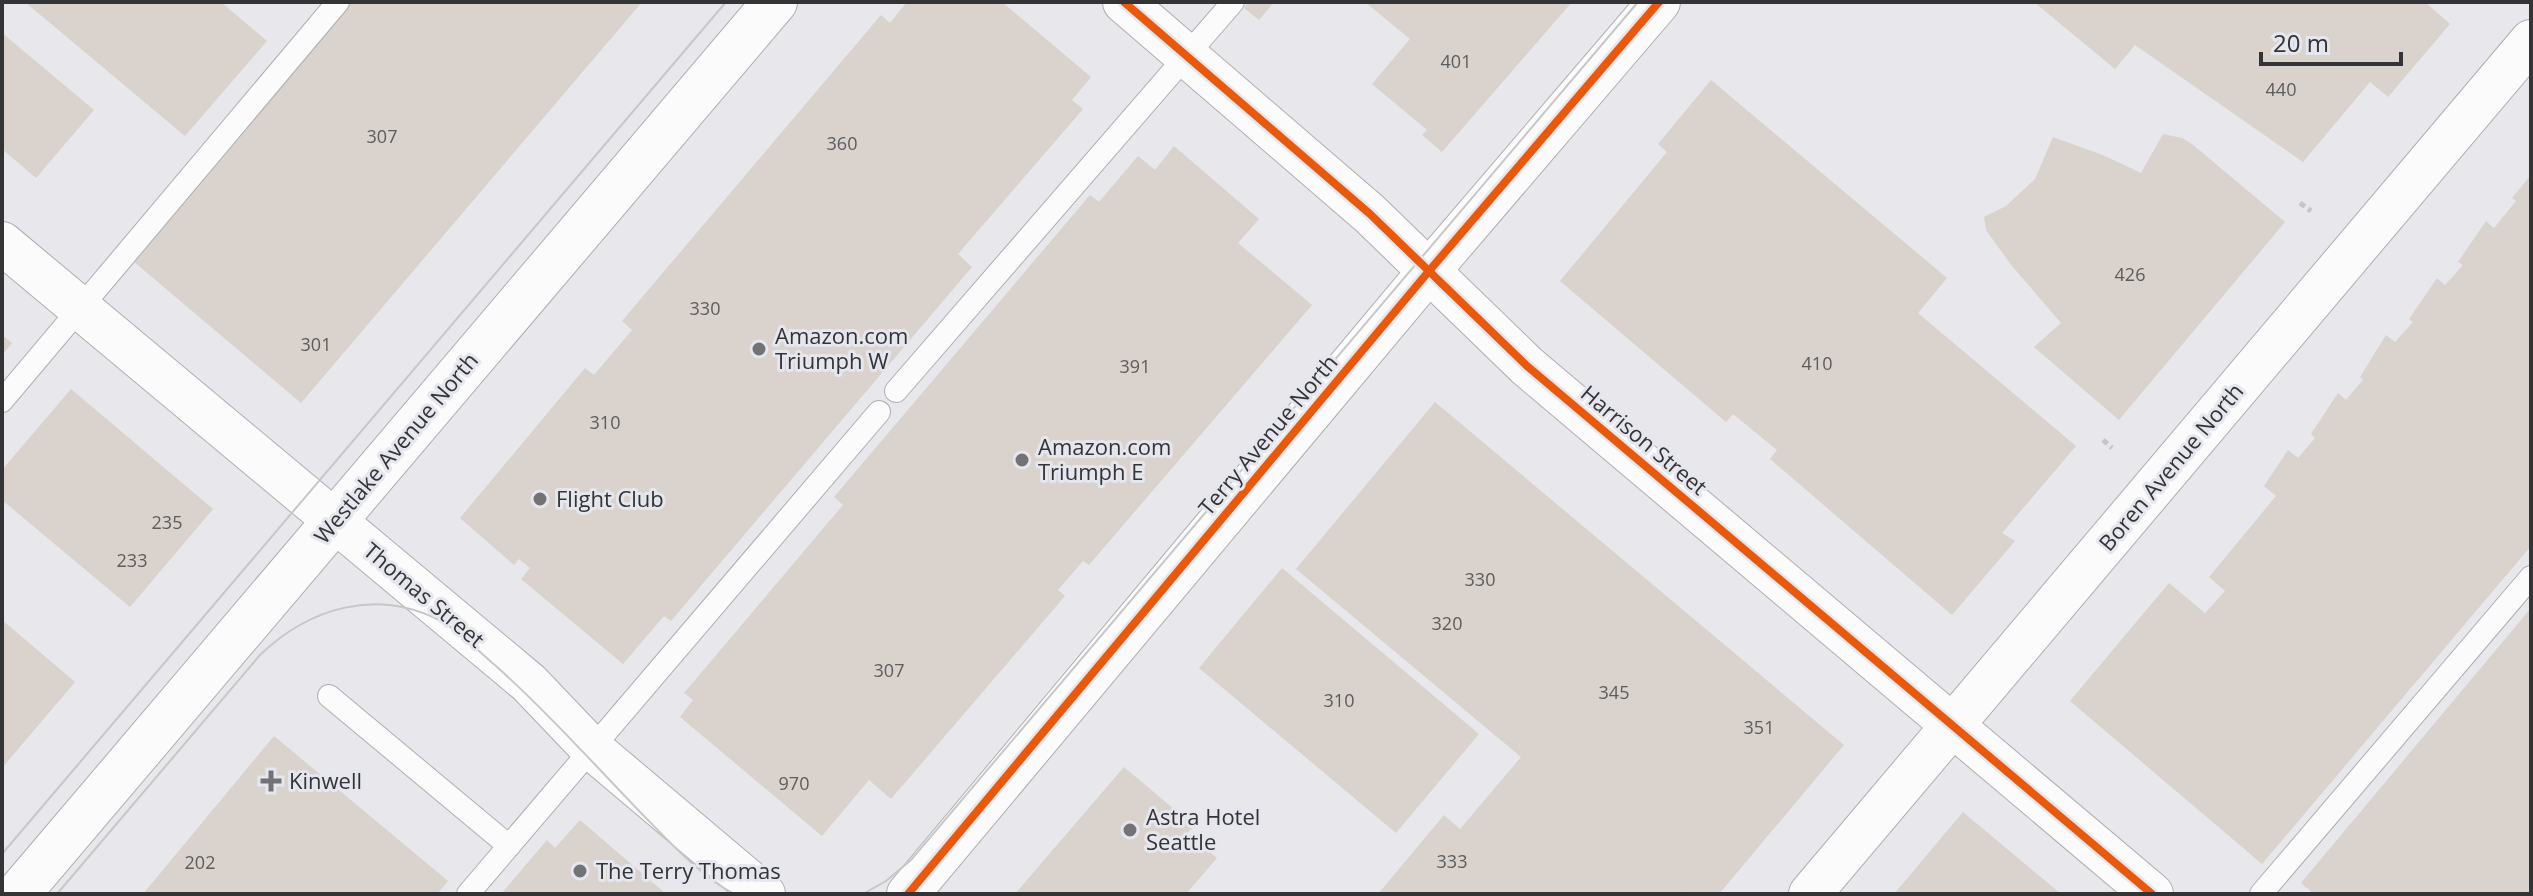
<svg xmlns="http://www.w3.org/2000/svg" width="2533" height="896" viewBox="0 0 2533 896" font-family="'Open Sans',sans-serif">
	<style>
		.building { fill: #d9d2cd }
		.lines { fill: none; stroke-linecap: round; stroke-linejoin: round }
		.service-casing { stroke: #aeaeb1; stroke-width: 24 }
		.minor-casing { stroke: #aeaeb1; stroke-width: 44 }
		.secondary-casing { stroke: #aeaeb1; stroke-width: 46 }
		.path { stroke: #c6c6c7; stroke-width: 5; stroke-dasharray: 6 4; stroke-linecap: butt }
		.service { stroke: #fbfbfc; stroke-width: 22 }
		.minor { stroke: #fbfbfc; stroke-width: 42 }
		.secondary { stroke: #fbfbfc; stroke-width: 44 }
		.tram { stroke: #c7c7c7; stroke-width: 2 }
		.cycleway-casing { stroke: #e5e6ee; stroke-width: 13 }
		.cycleway { stroke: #e8590c; stroke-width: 8 }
		.poi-dot { fill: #737376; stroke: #e5e6ee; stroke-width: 3 }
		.labels { text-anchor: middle; stroke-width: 6; stroke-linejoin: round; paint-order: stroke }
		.number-label { font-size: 18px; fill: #5d5c5c }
		.poi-label { font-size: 22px; fill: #343437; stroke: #e5e6ee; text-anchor: start }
		.street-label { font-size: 22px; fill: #343437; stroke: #e5e6ee }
	</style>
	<rect width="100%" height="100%" fill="#e7e7ec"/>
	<!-- building -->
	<g class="building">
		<polygon points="25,2 221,2 267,41 185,136"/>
		<polygon points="348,2 642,2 301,403 133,261"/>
		<polygon points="907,2 1002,2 1091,77 1072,100 1083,109 958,254 972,267 671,621 664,616 623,664 521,579 530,568 519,559 514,565 460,518 585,368 594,375 632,330 622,321 881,15 890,23"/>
		<polygon points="1248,2 1274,2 1259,20 1244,8"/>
		<polygon points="1365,2 1572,2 1442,152 1422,135 1427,130 1372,84 1410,39"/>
		<polygon points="2034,2 2425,2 2450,24 2388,97 2370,82 2303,162 2135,45 2115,69"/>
		<polygon points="2,33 94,110 36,178 2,149"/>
		<polygon points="1711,80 1947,278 1918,313 2076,446 2002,533 2015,541 1952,615 1770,459 1777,450 1733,414 1726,422 1560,281 1667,152 1658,144"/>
		<polygon points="2163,134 2182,138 2192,144 2285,222 2119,420 2034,347 2061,323 2012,266 1986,230 1984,217 2006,206 2035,179 2053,137 2105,156 2141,173"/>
		<polygon points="1174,146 1259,219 1238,243 1312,305 1089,565 1083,561 1058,590 1065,596 891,799 869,780 822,836 680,717 693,700 684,693 843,505 834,497 1090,195 1099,202 1138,156 1155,170"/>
		<polygon points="2531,175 2531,546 2262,864 2070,701 2169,583 2205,613 2225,591 2209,577 2276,496 2264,486 2288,450 2298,458 2315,438 2311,434 2338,393 2346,400 2363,380 2360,377 2386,335 2395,342 2413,322 2409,319 2437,278 2445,285 2463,265 2458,262 2486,221 2494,228 2516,201 2512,198"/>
		<polygon points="2,335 12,343 2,355"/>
		<polygon points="71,389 213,509 130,607 2,500 2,470"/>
		<polygon points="1435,402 1844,745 1719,894 1685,894 1682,891 1680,894 1378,894 1444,815 1460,829 1521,757 1296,569"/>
		<polygon points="1282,568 1479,734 1396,833 1199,668"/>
		<polygon points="2531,608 2531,894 2314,894 2301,883"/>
		<polygon points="2,620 75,682 2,768"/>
		<polygon points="274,736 448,881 437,894 143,894"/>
		<polygon points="1124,767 1194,826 1187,833 1217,858 1186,894 1015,894"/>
		<polygon points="1963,812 2061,894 1894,894"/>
		<polygon points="580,820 666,894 501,894 547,840 555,848"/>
	</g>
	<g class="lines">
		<defs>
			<g id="service">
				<polyline points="896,391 1233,2"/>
				<polyline points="2,401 338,2"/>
				<polyline points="329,696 509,846"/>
				<polyline points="468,894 879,412"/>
				<polyline points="2261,894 2531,577"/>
			</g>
			<g id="minor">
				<polyline points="1124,2 1370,214 1527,366 2152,894"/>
				<polyline points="2,243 529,683 591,748 764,894"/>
				<polyline points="908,894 1429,271 1659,2"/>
				<polyline points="1810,894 2531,41"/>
			</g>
			<polyline id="secondary" points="18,894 775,2"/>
		</defs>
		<!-- service casing -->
		<use href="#service" class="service-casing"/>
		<!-- minor casing -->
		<use href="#minor" class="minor-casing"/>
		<!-- secondary casing -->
		<use href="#secondary" class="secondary-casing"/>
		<!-- path -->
		<g class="path">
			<polyline points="2300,203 2311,211"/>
			<polyline points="2103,440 2112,448"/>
		</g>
		<!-- service -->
		<use href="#service" class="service"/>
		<!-- minor -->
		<use href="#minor" class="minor"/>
		<!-- secondary -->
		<use href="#secondary" class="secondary"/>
		<!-- tram -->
		<g class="tram">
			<polyline points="2,854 726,2"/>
			<path d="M57,894l203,-239c49,-47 115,-67 179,-35 22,12 38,30 57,46 51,46 98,98 146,148 29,29 56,60 92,80"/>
			<polyline points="863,894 886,881 911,860 1638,2"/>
		</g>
		<defs>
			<g id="cycleway">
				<polyline points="1124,2 1370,214 1527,366 2152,894"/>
				<polyline points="908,894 1429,271 1659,2"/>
			</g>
		</defs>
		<!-- cycleway casing -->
		<use href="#cycleway" class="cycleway-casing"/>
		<!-- cycleway -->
		<use href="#cycleway" class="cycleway"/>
	</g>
	<!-- markers -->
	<g class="poi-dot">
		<circle cx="759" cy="349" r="8"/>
		<circle cx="1022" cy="460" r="8"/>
		<circle cx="540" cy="499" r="8"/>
		<path d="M267 769h8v8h8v8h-8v8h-8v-8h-8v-8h8z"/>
		<circle cx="1130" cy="830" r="8"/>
		<circle cx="580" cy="871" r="8"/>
	</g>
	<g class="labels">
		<!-- number labels -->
		<g class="number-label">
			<text x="1456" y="68">401</text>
			<text x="2281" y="96">440</text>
			<text x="382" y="143">307</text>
			<text x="842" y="150">360</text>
			<text x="2130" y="281">426</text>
			<text x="705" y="315">330</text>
			<text x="316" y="351">301</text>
			<text x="1817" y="370">410</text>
			<text x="1135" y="373">391</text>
			<text x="605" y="429">310</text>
			<text x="167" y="529">235</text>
			<text x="132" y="567">233</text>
			<text x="1480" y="586">330</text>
			<text x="1447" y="630">320</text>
			<text x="889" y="677">307</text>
			<text x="1614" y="699">345</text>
			<text x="1339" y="707">310</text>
			<text x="1759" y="734">351</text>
			<text x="794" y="790">970</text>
			<text x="1452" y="868">333</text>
			<text x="200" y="869">202</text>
		</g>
		<!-- poi labels -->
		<g class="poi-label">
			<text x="775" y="344">Amazon.com<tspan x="775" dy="25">Triumph W</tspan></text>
			<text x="1038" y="455">Amazon.com<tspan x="1038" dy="25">Triumph E</tspan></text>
			<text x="556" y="507">Flight Club</text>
			<text x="289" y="789">Kinwell</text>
			<text x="1146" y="825">Astra Hotel<tspan x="1146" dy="25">Seattle</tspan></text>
			<text x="596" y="879">The Terry Thomas</text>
		</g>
		<!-- street labels -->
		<g class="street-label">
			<text transform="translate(1268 435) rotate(-50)" y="8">Terry Avenue North</text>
			<text transform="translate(1644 440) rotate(40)" y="8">Harrison Street</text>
			<text transform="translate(396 448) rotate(-50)" y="8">Westlake Avenue North</text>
			<text transform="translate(2171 467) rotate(-50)" y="8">Boren Avenue North</text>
			<text transform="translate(424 595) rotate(40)" y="8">Thomas Street</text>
		</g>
	</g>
	<!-- border -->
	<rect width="2533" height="896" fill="none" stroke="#343437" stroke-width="8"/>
	<!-- scale -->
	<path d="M2261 52v12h140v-12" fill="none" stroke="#343437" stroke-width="4"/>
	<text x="2273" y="52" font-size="24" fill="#343437" stroke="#e5e6ee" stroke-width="6" paint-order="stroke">20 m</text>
</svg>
